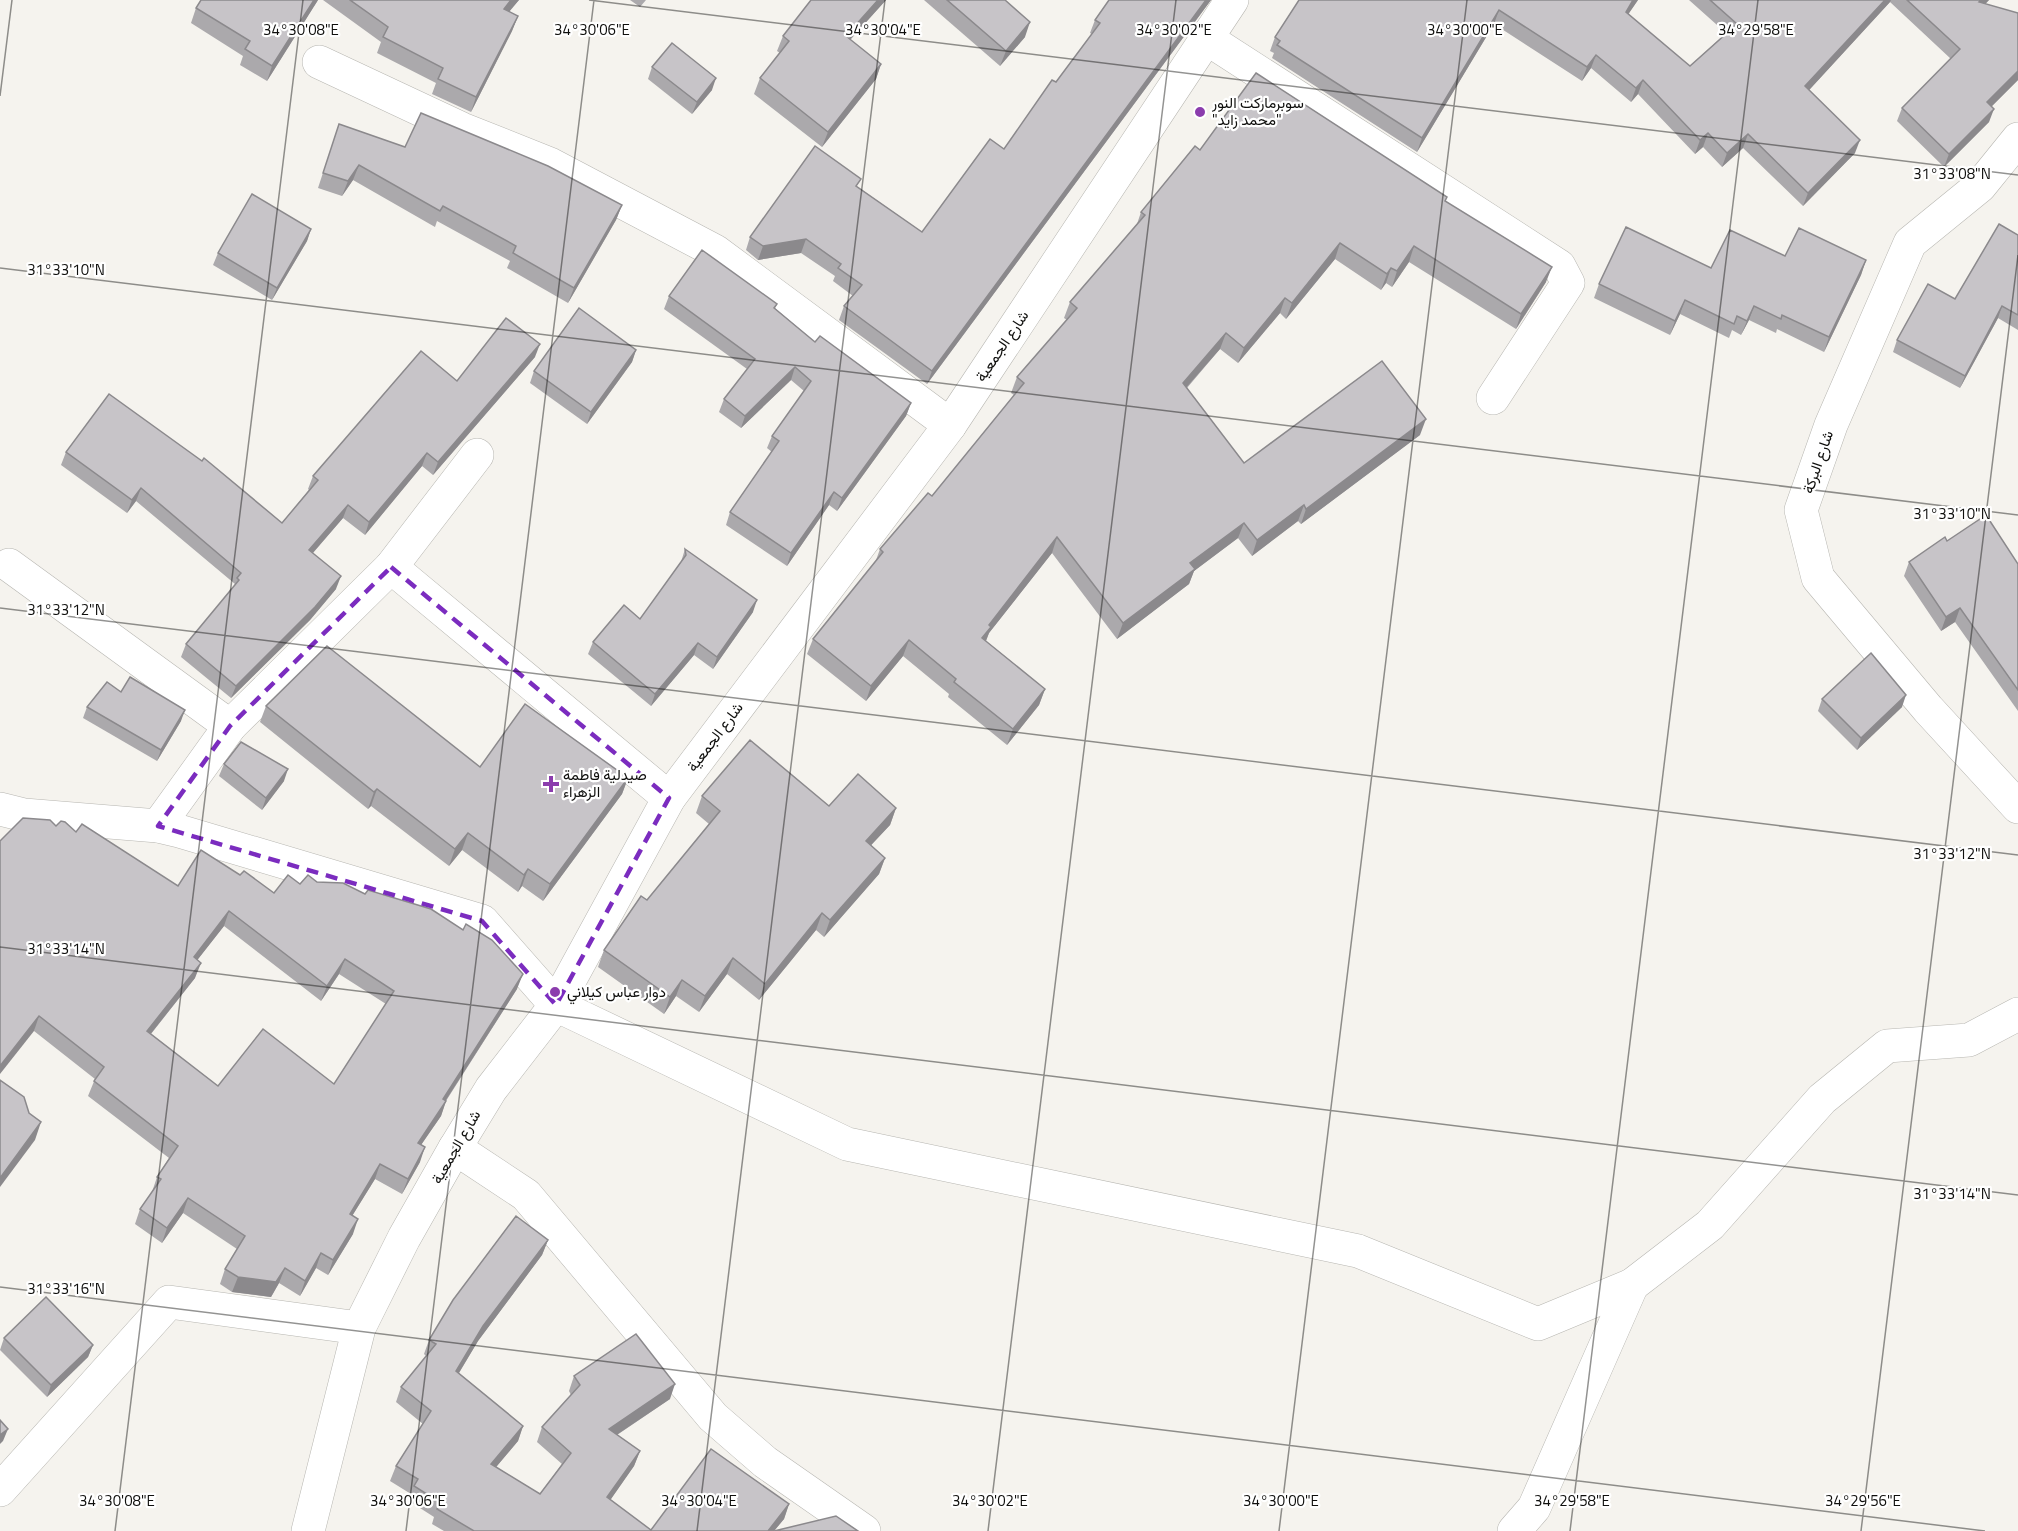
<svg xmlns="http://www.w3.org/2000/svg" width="2018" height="1531" viewBox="0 0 2018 1531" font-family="'Titillium Web',Vazirmatn,sans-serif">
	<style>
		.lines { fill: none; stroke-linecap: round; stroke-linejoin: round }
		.minor-casing { stroke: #b7b6b1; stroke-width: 34 }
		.minor { stroke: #fff; stroke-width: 33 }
		.wall { fill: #aba9ac; fill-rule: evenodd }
		.shaded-wall { fill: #8b898c }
		.building { fill: #c7c4c8; stroke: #8b898c; stroke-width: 1.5; fill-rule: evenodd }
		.marked { fill: none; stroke: #7b2cbf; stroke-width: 4.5; stroke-dasharray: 12 8; stroke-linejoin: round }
		.ticks { fill: none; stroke: #0f0f0d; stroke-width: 1.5; stroke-opacity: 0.45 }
		.poi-dot { fill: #8b3cad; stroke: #fff; stroke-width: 2 }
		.labels { text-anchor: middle; stroke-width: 4.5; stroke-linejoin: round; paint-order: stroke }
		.poi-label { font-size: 15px; fill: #0f0f0d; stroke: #fff; text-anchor: start }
		.street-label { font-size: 15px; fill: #0f0f0d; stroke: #fff }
		.ticks-label { font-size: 15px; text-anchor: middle; fill: #0f0f0d; stroke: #fff; stroke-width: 4.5; stroke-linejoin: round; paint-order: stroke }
	</style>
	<rect width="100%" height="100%" fill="#f5f3ee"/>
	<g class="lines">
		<defs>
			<g id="minor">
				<polyline points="1206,38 1559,266 1568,283 1493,398"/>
				<polyline points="319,62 462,129 550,164 715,251 950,425"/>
				<polyline points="2018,139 1980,186 1910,243 1831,425 1801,510 1818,578 1928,709 2018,807"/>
				<polyline points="9,565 230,726"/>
				<polyline points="391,567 669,798"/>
				<polyline points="0,809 24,815 158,826 179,831 482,921 556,1005 847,1144 1358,1251 1538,1324 1632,1285 1710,1225 1822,1099 1887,1046 1969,1040 2018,1014"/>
				<polyline points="158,826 230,726 391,567 477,455"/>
				<polyline points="455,1148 526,1195 713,1417 765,1462 864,1531"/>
				<polyline points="0,1490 169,1302 359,1328"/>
				<polyline points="308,1531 359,1328 404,1238 455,1148 491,1089 556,1005 669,798 950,425 1232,0"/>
				<polyline points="1514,1531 1534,1508 1632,1285"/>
			</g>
		</defs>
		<!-- minor casing -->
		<use href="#minor" class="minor-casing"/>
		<!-- minor -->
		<use href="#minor" class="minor"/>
	</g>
	<!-- wall -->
	<g class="wall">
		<polygon points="318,0 267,81 240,65 243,56 191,23 196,8"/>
		<polygon points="323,0 519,0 509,11 518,16 512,31 471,112 432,94 436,83 377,53 381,42"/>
		<polygon points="630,0 646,0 640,7"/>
		<polygon points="811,0 886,0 850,40 881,64 876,79 822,147 754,94 760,78 780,53 777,51 783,36"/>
		<polygon points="924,0 1005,0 1025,37 1000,66"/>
		<polygon points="1109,0 1211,0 927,384 839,320 844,306 853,296 833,281 835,276 801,253 758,260 746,250 750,237 858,187 922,232 1004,149 1056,82 1092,34 1090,33 1095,20"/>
		<polygon points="1299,0 1638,0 1628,14 1690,66 1726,33 1689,0 1989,0 1985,4 2018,80 1992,106 1989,122 1944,167 1897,121 1902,108 1951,59 1890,2 1809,90 1855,153 1803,206 1743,148 1722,167 1703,147 1695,154 1638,94 1631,102 1591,68 1582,81 1494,24 1417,152 1272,58 1274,53 1270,51 1275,37"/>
		<polygon points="652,67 712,90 692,114 648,79"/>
		<polygon points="339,124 405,147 622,205 616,220 568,303 507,268 510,261 437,221 435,227 353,180 342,196 318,188"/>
		<polygon points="1200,150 1446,201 1546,282 1516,329 1409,262 1392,287 1386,283 1381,290 1335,259 1286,319 1280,313 1238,363 1220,349 1187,388 1244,463 1420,435 1301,524 1298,521 1252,556 1238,538 1194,571 1189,584 1117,639 1052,553 989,633 986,641 1045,689 1039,705 1007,745 948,697 949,694 903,656 866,701 807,654 813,639 875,563 880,549 932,496 1014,395 1011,393 1017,377 1067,320 1064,318 1070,302 1137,224 1141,212"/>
		<polygon points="311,229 307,241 272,300 213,265 218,253"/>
		<polygon points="2018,235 2018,330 1998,318 1960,388 1893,352 1897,340 1955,299"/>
		<polygon points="1785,256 1866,260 1861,275 1824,352 1777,329 1776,333 1749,320 1741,335 1732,330 1729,338 1680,314 1670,335 1594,298 1599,284 1711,268"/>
		<polygon points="669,296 777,304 775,308 815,342 911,403 906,416 837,511 829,505 787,566 726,525 730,512 772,452 767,448 772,436 804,391 791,380 741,428 719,412 724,399 747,369 664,309"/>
		<polygon points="636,350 632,362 587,424 530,383 534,371"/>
		<polygon points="535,357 433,475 422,466 365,535 343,518 313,553 336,589 310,620 231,698 181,657 186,644 234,587 235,584 136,501 127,513 61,465 66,452 282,523 309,490 308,489 313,476 457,381"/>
		<polygon points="685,549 753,612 713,669 694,655 651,706 588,654 593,642 640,619 681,562"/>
		<polygon points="1909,562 2018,564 2018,711 1955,622 1941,631 1904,576"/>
		<polygon points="121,692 181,721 157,761 83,718 87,707"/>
		<polygon points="1822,699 1902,707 1857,750 1818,711"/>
		<polygon points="266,706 480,767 628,778 622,794 543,901 522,886 518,892 462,850 449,866 371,806 368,809 260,722"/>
		<polygon points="224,764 284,781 262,810 219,776"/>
		<polygon points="702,796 829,806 896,808 890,825 871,845 885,858 879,874 824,937 816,930 759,1000 727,974 699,1012 676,996 664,1014 598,967 604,950 647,900 709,824 696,813"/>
		<path d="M56,826l20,6 102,54 62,-11 34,18 26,-9 17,-2 200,107 -71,112 -5,15 -20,29 -1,17 -18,32 -27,-15 -23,37 1,18 -25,41 -12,-7 -16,28 -21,-13 -8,14 -39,-5 -12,-8 5,-15 12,-20 -54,-36 -21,30 -27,-19 5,-15 12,-17 5,-15 12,-19 -81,-62 7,-17 -61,-48zM224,926l97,75 18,-27 47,30 -52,80 -116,2 -67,-52 44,-56 2,-18z"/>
		<polygon points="548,1240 542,1255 478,1341 459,1373 523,1426 518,1441 496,1467 540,1494 562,1464 537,1442 542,1427 571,1395 569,1391 574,1376 670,1399 617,1435 640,1451 634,1466 610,1500 651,1530 789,1504 784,1519 774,1531 858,1531 444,1531 432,1524 434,1517 409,1501 411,1494 390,1481 396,1466 423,1424 396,1402 401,1387 426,1356 424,1354 429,1340"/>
		<polygon points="4,1338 93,1345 88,1357 47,1397 0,1350"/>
	</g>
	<!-- shaded-wall -->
	<g class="shaded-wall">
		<polygon points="314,0 318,0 267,81 272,66"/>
		<polygon points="511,0 519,0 499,24 504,9"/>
		<polygon points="878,0 886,0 840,51 846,36"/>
		<polygon points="1206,0 1211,0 927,384 932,371"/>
		<polygon points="1633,0 1638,0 1621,25 1626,12"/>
		<polygon points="1885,0 1891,0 1890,2 1800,100 1805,86"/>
		<polygon points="1981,0 1989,0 1974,16 1979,2"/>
		<polygon points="1499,10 1494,24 1417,152 1422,138"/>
		<polygon points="518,16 512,31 471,112 476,97"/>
		<polygon points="1030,22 1025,37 1000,66 1006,51"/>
		<polygon points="1596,55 1591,68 1582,81 1587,67"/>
		<polygon points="881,64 876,79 822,147 828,132"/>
		<polygon points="2018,71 2018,80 1982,116 1987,102"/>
		<polygon points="716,78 712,90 692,114 697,102"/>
		<polygon points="1643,80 1638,94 1631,102 1636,88"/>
		<polygon points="1994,109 1989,122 1944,167 1949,154"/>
		<polygon points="1708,133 1703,147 1695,154 1700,140"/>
		<polygon points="1748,134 1743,148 1722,167 1727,153"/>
		<polygon points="1860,140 1855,153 1803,206 1808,193"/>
		<polygon points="359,165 353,180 342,196 348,181"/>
		<polygon points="622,205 616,220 568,303 574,288"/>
		<polygon points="311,229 307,241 272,300 277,288"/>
		<polygon points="806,239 801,253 758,260 763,246"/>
		<polygon points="1340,243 1335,259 1286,319 1292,303"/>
		<polygon points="1414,246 1409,262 1392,287 1397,271"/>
		<polygon points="1866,260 1861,275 1824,352 1829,337"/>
		<polygon points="1552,267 1546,282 1516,329 1521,314"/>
		<polygon points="1391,268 1386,283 1381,290 1387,274"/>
		<polygon points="1285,298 1280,313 1238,363 1244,348"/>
		<polygon points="1685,300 1680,314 1670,335 1675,321"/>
		<polygon points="1754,306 1749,320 1741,335 1747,321"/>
		<polygon points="2002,306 1998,318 1960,388 1965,376"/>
		<polygon points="1226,333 1220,349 1177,398 1183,383"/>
		<polygon points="540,344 535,357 433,475 438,462"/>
		<polygon points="636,350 632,362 587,424 591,412"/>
		<polygon points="795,367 791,380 741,428 745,416"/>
		<polygon points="911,403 906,416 837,511 842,498"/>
		<polygon points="1426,419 1420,435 1301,524 1306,509"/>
		<polygon points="427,453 422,466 365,535 369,522"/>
		<polygon points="141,488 136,501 127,513 132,500"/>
		<polygon points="834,492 829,505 787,566 791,553"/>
		<polygon points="348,505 343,518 304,563 309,550"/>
		<polygon points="1304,505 1298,521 1252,556 1257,540"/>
		<polygon points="1244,523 1238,538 1194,571 1189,584 1117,639 1123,623 1190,563"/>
		<polygon points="1057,537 1052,553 989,633 985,643 982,638 989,625"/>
		<polygon points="341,576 336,589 310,620 231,698 236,686"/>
		<polygon points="757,600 753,612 713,669 717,657"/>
		<polygon points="1960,608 1955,622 1941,631 1946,617"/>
		<polygon points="909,640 903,656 866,701 871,686"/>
		<polygon points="698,643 694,655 651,706 655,694"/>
		<polygon points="1045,689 1039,705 1007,745 1013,729"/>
		<polygon points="1906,695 1902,707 1857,750 1861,738"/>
		<polygon points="185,710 181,721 157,761 161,750"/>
		<polygon points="288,769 284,781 262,810 266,798"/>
		<polygon points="628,778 622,794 543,901 550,884"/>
		<polygon points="377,789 371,806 368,809 374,792"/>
		<polygon points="896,808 890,825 860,857 866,841"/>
		<polygon points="468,833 462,850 449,866 455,849"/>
		<polygon points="885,858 879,874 824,937 830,920"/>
		<polygon points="528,869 522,886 518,892 524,875"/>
		<polygon points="229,911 224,926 188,972 194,957"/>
		<polygon points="822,913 816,930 759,1000 765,984"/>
		<polygon points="733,958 727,974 699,1012 705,996"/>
		<polygon points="345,959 339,974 321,1001 327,986"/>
		<polygon points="201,963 195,978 141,1046 147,1031"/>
		<polygon points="523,974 517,989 437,1114 443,1099"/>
		<polygon points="682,980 676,996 664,1014 670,997"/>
		<polygon points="39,1016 34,1031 0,1074 0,1066"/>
		<polygon points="446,1101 441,1116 412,1158 418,1143"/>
		<polygon points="41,1122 35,1140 0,1187 0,1178"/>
		<polygon points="425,1147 420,1162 402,1194 408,1179"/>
		<polygon points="380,1164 375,1179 344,1229 350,1214"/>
		<polygon points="188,1198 183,1213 162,1243 167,1228"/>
		<polygon points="358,1219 353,1234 328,1275 333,1260"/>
		<polygon points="548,1240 542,1255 478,1341 451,1386 456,1371 483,1326"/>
		<polygon points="321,1253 316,1268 300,1296 305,1281"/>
		<polygon points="285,1268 279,1283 271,1297 232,1292 238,1277"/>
		<polygon points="93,1345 88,1357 47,1397 51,1385"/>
		<polygon points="675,1384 670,1399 603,1444 609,1429"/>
		<polygon points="523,1426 518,1441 486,1479 491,1464"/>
		<polygon points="8,1429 3,1441 0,1444 0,1435"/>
		<polygon points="640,1451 634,1466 602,1512 607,1497"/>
		<polygon points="789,1504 784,1519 774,1531 768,1531"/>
	</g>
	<!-- building -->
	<g class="building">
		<polygon points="201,0 314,0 272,66 245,49 250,41 196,8"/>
		<polygon points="350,0 511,0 504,9 518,16 476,97 438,79 443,68 383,37 388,27"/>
		<polygon points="811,0 878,0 846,36 881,64 828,132 760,78 789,41 783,36"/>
		<polygon points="947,0 1005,0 1030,22 1006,51"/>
		<polygon points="1109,0 1206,0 932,371 844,306 862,285 838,268 841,264 806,239 763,246 750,237 815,146 861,179 856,186 922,232 990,139 1004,149 1052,80 1056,82 1100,23 1095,20"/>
		<polygon points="1299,0 1633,0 1626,12 1690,66 1737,24 1710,0 1885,0 1805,86 1860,140 1808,193 1748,134 1727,153 1708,133 1700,140 1643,80 1636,88 1596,55 1587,67 1499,10 1422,138 1277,45 1280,41 1275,37"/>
		<polygon points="1907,0 1981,0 1979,2 2018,13 2018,71 1987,102 1994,109 1949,154 1902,108 1960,49"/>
		<polygon points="672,43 716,78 697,102 652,67"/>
		<polygon points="1256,73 1447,197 1445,201 1552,267 1521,314 1414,246 1397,271 1391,268 1387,274 1340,243 1292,303 1285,298 1244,348 1226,333 1183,383 1244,463 1382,361 1426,419 1306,509 1304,505 1257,540 1244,523 1190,563 1195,569 1123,623 1057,537 989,625 991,627 982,638 1045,689 1013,729 954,682 956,679 909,640 871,686 813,639 883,552 880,549 928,493 932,496 1024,383 1017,377 1077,308 1070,302 1145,215 1141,212 1195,146 1200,150"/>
		<polygon points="421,113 548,166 622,205 574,288 513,253 516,246 443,206 440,211 359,165 348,181 323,173 339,124 405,147"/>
		<polygon points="252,194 311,229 277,288 218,253"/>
		<polygon points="1999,224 2018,235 2018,315 2002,306 1965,376 1897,340 1928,284 1955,299"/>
		<polygon points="1626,227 1711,268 1730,230 1785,256 1799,228 1866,260 1829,337 1782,315 1781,319 1754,306 1747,321 1737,316 1734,324 1685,300 1675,321 1599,284"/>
		<polygon points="702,250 777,304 774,308 815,342 820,336 911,403 842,498 834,492 791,553 730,512 779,441 772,436 811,381 795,367 745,416 724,399 755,359 669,296"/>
		<polygon points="579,308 636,350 591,412 534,371"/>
		<polygon points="506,318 540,344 438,462 427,453 369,522 348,505 309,550 341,576 315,607 236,686 186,644 239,580 237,578 241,573 141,488 132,500 66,452 109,394 202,461 204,458 282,523 318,480 313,476 421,351 457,381"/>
		<polygon points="1986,515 2018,564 2018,690 1960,608 1946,617 1909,562 1945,537 1947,541"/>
		<polygon points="685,549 757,600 717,657 698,643 655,694 593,642 624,605 640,619 686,555"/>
		<polygon points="327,646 480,767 525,704 628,778 550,884 528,869 524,875 468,833 455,849 377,789 374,792 266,706"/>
		<polygon points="1871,653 1906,695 1861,738 1822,699"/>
		<polygon points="130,677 185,710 161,750 87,707 107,682 121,692"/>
		<polygon points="750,740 829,806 858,774 896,808 866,841 885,858 830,920 822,913 765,984 733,958 705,996 682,980 670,997 604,950 641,896 647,900 720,811 702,796"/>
		<polygon points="241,742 288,769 266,798 224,764"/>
		<path d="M23,818l27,2 6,6 5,-5 4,1 11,10 6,-8 96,62 23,-36 39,25 4,-4 30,22 14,-18 12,9 8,-9 9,7 26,1 22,11 3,-4 63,19 32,21 3,-6 26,16 31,34 -80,125 3,2 -28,42 7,4 -17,32 -28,-15 -30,50 8,5 -25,41 -12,-7 -16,28 -20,-13 -9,14 -38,-5 -13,-8 20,-33 -57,-38 -21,30 -27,-19 21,-30 -4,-2 21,-31 -84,-65 10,-14 -65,-51 -39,50v-225zM229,911l98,75 18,-27 49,32 -60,93 -71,-55 -45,57 -71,-55 54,-68 -7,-6z"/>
		<polygon points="0,1080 24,1097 29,1113 41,1122 0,1178"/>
		<polygon points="516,1216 548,1240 483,1326 456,1371 523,1426 491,1464 540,1494 571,1453 542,1427 580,1385 574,1376 636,1334 675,1384 609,1429 640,1451 607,1497 651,1530 711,1449 789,1504 768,1531 474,1531 437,1509 441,1503 414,1486 418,1479 396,1466 431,1411 401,1387 436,1344 429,1340 453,1300"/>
		<polygon points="46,1297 93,1345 51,1385 4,1338"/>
		<polygon points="0,1420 8,1429 0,1435"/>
		<polygon points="836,1516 858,1531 774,1531"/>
	</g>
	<!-- marked area -->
	<path class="marked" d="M391,567l278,231 -113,207 -74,-84 -324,-95 72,-100z"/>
	<!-- ticks -->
	<path class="ticks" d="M589,0l1429,175M0,96l12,-96M0,268l2018,247M0,608l2018,247M0,947l2018,248M0,1287l1985,244M115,1531l188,-1531M406,1531l188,-1531M697,1531l188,-1531M988,1531l188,-1531M1279,1531l188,-1531M1570,1531l188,-1531M1861,1531l157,-1276"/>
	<!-- markers -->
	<g class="poi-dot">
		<circle cx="1200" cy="112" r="6"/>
		<path d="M548 775h6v6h6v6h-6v6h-6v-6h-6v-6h6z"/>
		<circle cx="555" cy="992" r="6"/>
	</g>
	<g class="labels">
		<!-- poi labels -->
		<g class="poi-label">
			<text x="1212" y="108">سوبرماركت النور<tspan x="1212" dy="17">"محمد زايد"</tspan></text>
			<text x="563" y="780">صيدلية فاطمة<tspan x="563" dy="17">الزهراء</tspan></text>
			<text x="567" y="997">دوار عباس كيلاني</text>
		</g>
		<!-- street labels -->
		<g class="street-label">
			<text transform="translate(1002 346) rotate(-56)" y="5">شارع الجمعية</text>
			<text transform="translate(1818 462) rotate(-71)" y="5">شارع البركة</text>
			<text transform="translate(715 737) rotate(-53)" y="5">شارع الجمعية</text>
			<text transform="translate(456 1147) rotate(-60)" y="5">شارع الجمعية</text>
		</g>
	</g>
	<g class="ticks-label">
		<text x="301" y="35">34°30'08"E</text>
		<text x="592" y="35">34°30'06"E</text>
		<text x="883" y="35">34°30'04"E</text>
		<text x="1174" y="35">34°30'02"E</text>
		<text x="1465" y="35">34°30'00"E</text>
		<text x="1756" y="35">34°29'58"E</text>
		<text x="1952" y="179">31°33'08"N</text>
		<text x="66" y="275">31°33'10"N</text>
		<text x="1952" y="519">31°33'10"N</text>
		<text x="66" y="615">31°33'12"N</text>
		<text x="1952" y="859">31°33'12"N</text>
		<text x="66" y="954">31°33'14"N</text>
		<text x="1952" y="1199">31°33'14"N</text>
		<text x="66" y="1294">31°33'16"N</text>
		<text x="117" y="1506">34°30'08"E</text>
		<text x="408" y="1506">34°30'06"E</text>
		<text x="699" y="1506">34°30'04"E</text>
		<text x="990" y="1506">34°30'02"E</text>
		<text x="1281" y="1506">34°30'00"E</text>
		<text x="1572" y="1506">34°29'58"E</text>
		<text x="1863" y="1506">34°29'56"E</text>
	</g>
</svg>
